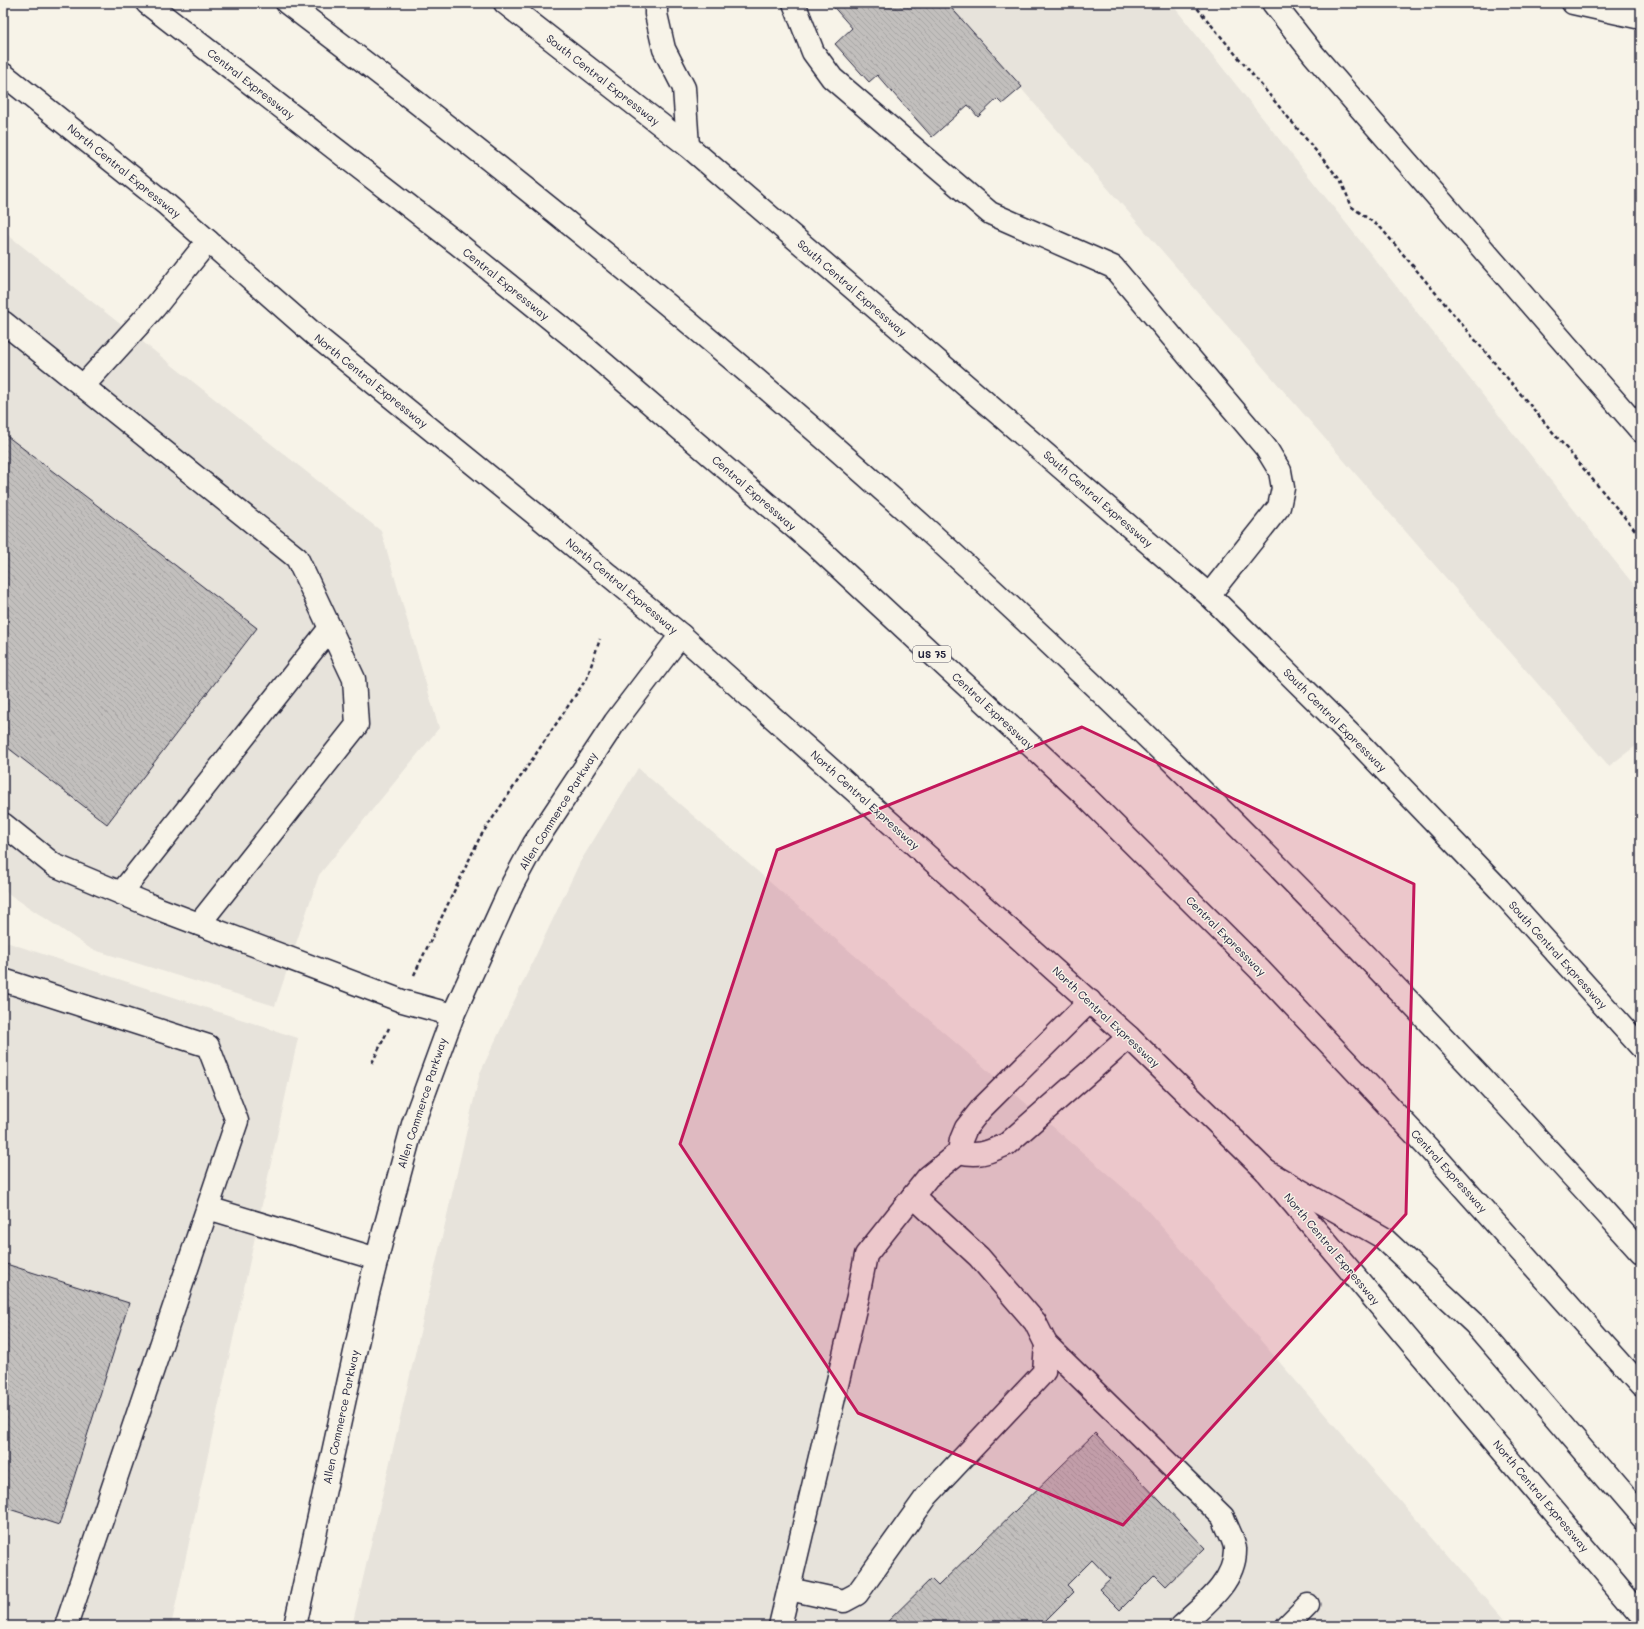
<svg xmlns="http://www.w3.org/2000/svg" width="1644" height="1629" viewBox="0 0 1644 1629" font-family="Mali,sans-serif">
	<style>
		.built { fill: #e7e3db }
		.building { fill: url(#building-back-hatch); stroke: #22223b }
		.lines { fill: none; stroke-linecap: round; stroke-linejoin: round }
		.minor-casing { stroke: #22223b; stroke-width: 25 }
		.major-casing { stroke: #22223b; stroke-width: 25 }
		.highway-casing { stroke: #22223b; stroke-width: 25 }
		.path { stroke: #22223b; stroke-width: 2.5; stroke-dasharray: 4 3; stroke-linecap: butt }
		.minor { stroke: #f7f3e8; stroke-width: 22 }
		.major { stroke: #f7f3e8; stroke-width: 22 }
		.highway { stroke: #f7f3e8; stroke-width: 22 }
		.marked { fill: #c2185b; fill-opacity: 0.2; stroke: #c2185b; stroke-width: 3; stroke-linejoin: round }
		.labels { text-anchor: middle; stroke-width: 3; stroke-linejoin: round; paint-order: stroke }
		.shield { fill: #f7f3e8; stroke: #62616f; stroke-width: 1 }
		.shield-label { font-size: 10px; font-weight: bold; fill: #22223b }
		.street-label { font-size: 11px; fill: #22223b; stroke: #f7f3e8 }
	</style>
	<defs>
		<pattern id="building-back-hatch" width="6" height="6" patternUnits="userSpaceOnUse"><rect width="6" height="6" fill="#c2bfbd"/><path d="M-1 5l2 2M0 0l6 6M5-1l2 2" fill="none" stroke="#a6a4a3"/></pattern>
	</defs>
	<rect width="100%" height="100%" fill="#f7f3e8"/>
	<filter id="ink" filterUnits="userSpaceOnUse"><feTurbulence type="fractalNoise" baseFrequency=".025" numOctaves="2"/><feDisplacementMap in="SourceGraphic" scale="8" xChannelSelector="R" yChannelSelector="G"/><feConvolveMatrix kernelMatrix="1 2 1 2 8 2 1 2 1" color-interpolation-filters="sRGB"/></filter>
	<g filter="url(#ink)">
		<!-- built -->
		<g class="built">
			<polygon points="947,3 1171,3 1641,594 1641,742 1609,766"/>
			<polygon points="3,231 381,531 439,728 319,875 275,1006 91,949 3,890"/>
			<polygon points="638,768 1141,1203 1509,1626 352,1626 480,1073 580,862"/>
			<polygon points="3,941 298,1038 171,1626 3,1626"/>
		</g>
		<!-- building -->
		<g class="building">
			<polygon points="830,3 947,3 1022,87 1002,104 997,99 978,117 968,105 932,137 877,75 869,82 835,44 852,28"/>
			<polygon points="3,433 257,628 107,824 3,744"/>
			<polygon points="3,1263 129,1303 59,1525 3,1507"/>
			<polygon points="1095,1433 1205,1548 1166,1586 1155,1575 1120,1610 1099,1589 1110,1579 1092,1560 1067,1585 1074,1592 1040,1626 883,1626 931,1579 938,1586"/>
		</g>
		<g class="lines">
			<defs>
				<g id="minor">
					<polyline points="656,3 656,14 664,49 684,88 688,146"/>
					<polyline points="794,3 813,52 832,78 990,213 1113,267 1266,448 1280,471 1283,488 1279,507 1209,595"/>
					<polyline points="1273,3 1314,55 1641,431"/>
					<polyline points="1573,3 1641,18"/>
					<polyline points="3,322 297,558 354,679 357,725 199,924"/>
					<polyline points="83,386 155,307 208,241"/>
					<polyline points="3,824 54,865 159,909 402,1001 453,1015"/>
					<polyline points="121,893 330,628"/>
					<polyline points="3,980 208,1046 237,1121 66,1626"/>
					<path d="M959,1152c21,5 29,0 48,-8l122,-107"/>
					<polyline points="208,1208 377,1259"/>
					<path d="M1046,1344l177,173c3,9 12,24 12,32 1,33 -32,57 -54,77"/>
					<polyline points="789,1589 844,1601 857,1594 927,1496 1044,1372 1046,1344 1035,1322 979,1257 913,1196"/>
					<polyline points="295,1626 368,1293 383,1235 413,1124 453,1015 513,883 534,844 615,722 681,635"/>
					<polyline points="780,1626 858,1296 866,1255 928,1177 959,1152 961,1140 966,1128 982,1108 1090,1001"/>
					<polyline points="1287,1626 1308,1605"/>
				</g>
				<g id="major">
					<polyline points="505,3 688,146 1209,595 1357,741 1499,889 1641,1047"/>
					<polyline points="3,74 167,205 315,335 540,518 681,635 1129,1037 1266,1171 1641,1615"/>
				</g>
				<g id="highway">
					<polyline points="147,3 458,244 579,342 815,545 1082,793 1259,969 1430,1150 1641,1386"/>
					<path d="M287,3c220,166 433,340 637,524 252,229 490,472 717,725"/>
					<polyline points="1266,1171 1382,1237 1475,1324 1641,1517"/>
				</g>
			</defs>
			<!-- minor casing -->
			<use href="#minor" class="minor-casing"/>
			<!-- major casing -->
			<use href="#major" class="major-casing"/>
			<!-- highway casing -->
			<use href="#highway" class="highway-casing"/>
			<!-- path -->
			<g class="path">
				<polyline points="1193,3 1341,181 1352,207 1381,228 1641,537"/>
				<polyline points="414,975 480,837 587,678 600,639"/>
				<polyline points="372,1063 389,1028"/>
			</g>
			<!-- minor -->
			<use href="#minor" class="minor"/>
			<!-- major -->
			<use href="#major" class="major"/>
			<!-- highway -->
			<use href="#highway" class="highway"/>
		</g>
	</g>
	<!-- marked area -->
	<path class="marked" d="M1082,727l332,157 -8,330 -283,311 -265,-112 -178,-269 97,-294z"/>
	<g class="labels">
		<!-- shield labels -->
		<rect class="shield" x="913" y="646" width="38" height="16" rx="3"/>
		<g class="shield-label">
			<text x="932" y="658">US 75</text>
		</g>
		<!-- street labels -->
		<g class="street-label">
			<text transform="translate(603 80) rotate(38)" y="4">South Central Expressway</text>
			<text transform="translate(251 84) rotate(38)" y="4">Central Expressway</text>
			<text transform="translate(124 171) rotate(39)" y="4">North Central Expressway</text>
			<text transform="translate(506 284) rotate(39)" y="4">Central Expressway</text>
			<text transform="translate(852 288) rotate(41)" y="4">South Central Expressway</text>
			<text transform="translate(371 381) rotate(39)" y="4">North Central Expressway</text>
			<text transform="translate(754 493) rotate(41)" y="4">Central Expressway</text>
			<text transform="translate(1098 499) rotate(41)" y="4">South Central Expressway</text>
			<text transform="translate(622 586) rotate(40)" y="4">North Central Expressway</text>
			<text transform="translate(993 711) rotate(43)" y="4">Central Expressway</text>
			<text transform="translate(1335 720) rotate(45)" y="4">South Central Expressway</text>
			<text transform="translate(865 800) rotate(42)" y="4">North Central Expressway</text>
			<text transform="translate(558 811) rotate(-58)" y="4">Allen Commerce Parkway</text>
			<text transform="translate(1226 936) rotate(45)" y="4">Central Expressway</text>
			<text transform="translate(1558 955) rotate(48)" y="4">South Central Expressway</text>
			<text transform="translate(1106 1017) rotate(43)" y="4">North Central Expressway</text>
			<text transform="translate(422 1103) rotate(-72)" y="4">Allen Commerce Parkway</text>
			<text transform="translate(1449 1171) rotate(48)" y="4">Central Expressway</text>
			<text transform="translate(1332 1249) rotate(50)" y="4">North Central Expressway</text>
			<text transform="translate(341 1417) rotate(-78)" y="4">Allen Commerce Parkway</text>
			<text transform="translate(1541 1496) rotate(50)" y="4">North Central Expressway</text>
		</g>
	</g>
	<!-- margin -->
	<rect width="1644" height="1629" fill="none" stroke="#f7f3e8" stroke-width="16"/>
	<rect x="8" y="8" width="1628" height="1613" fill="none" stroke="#22223b" stroke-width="1.5" filter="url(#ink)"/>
</svg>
